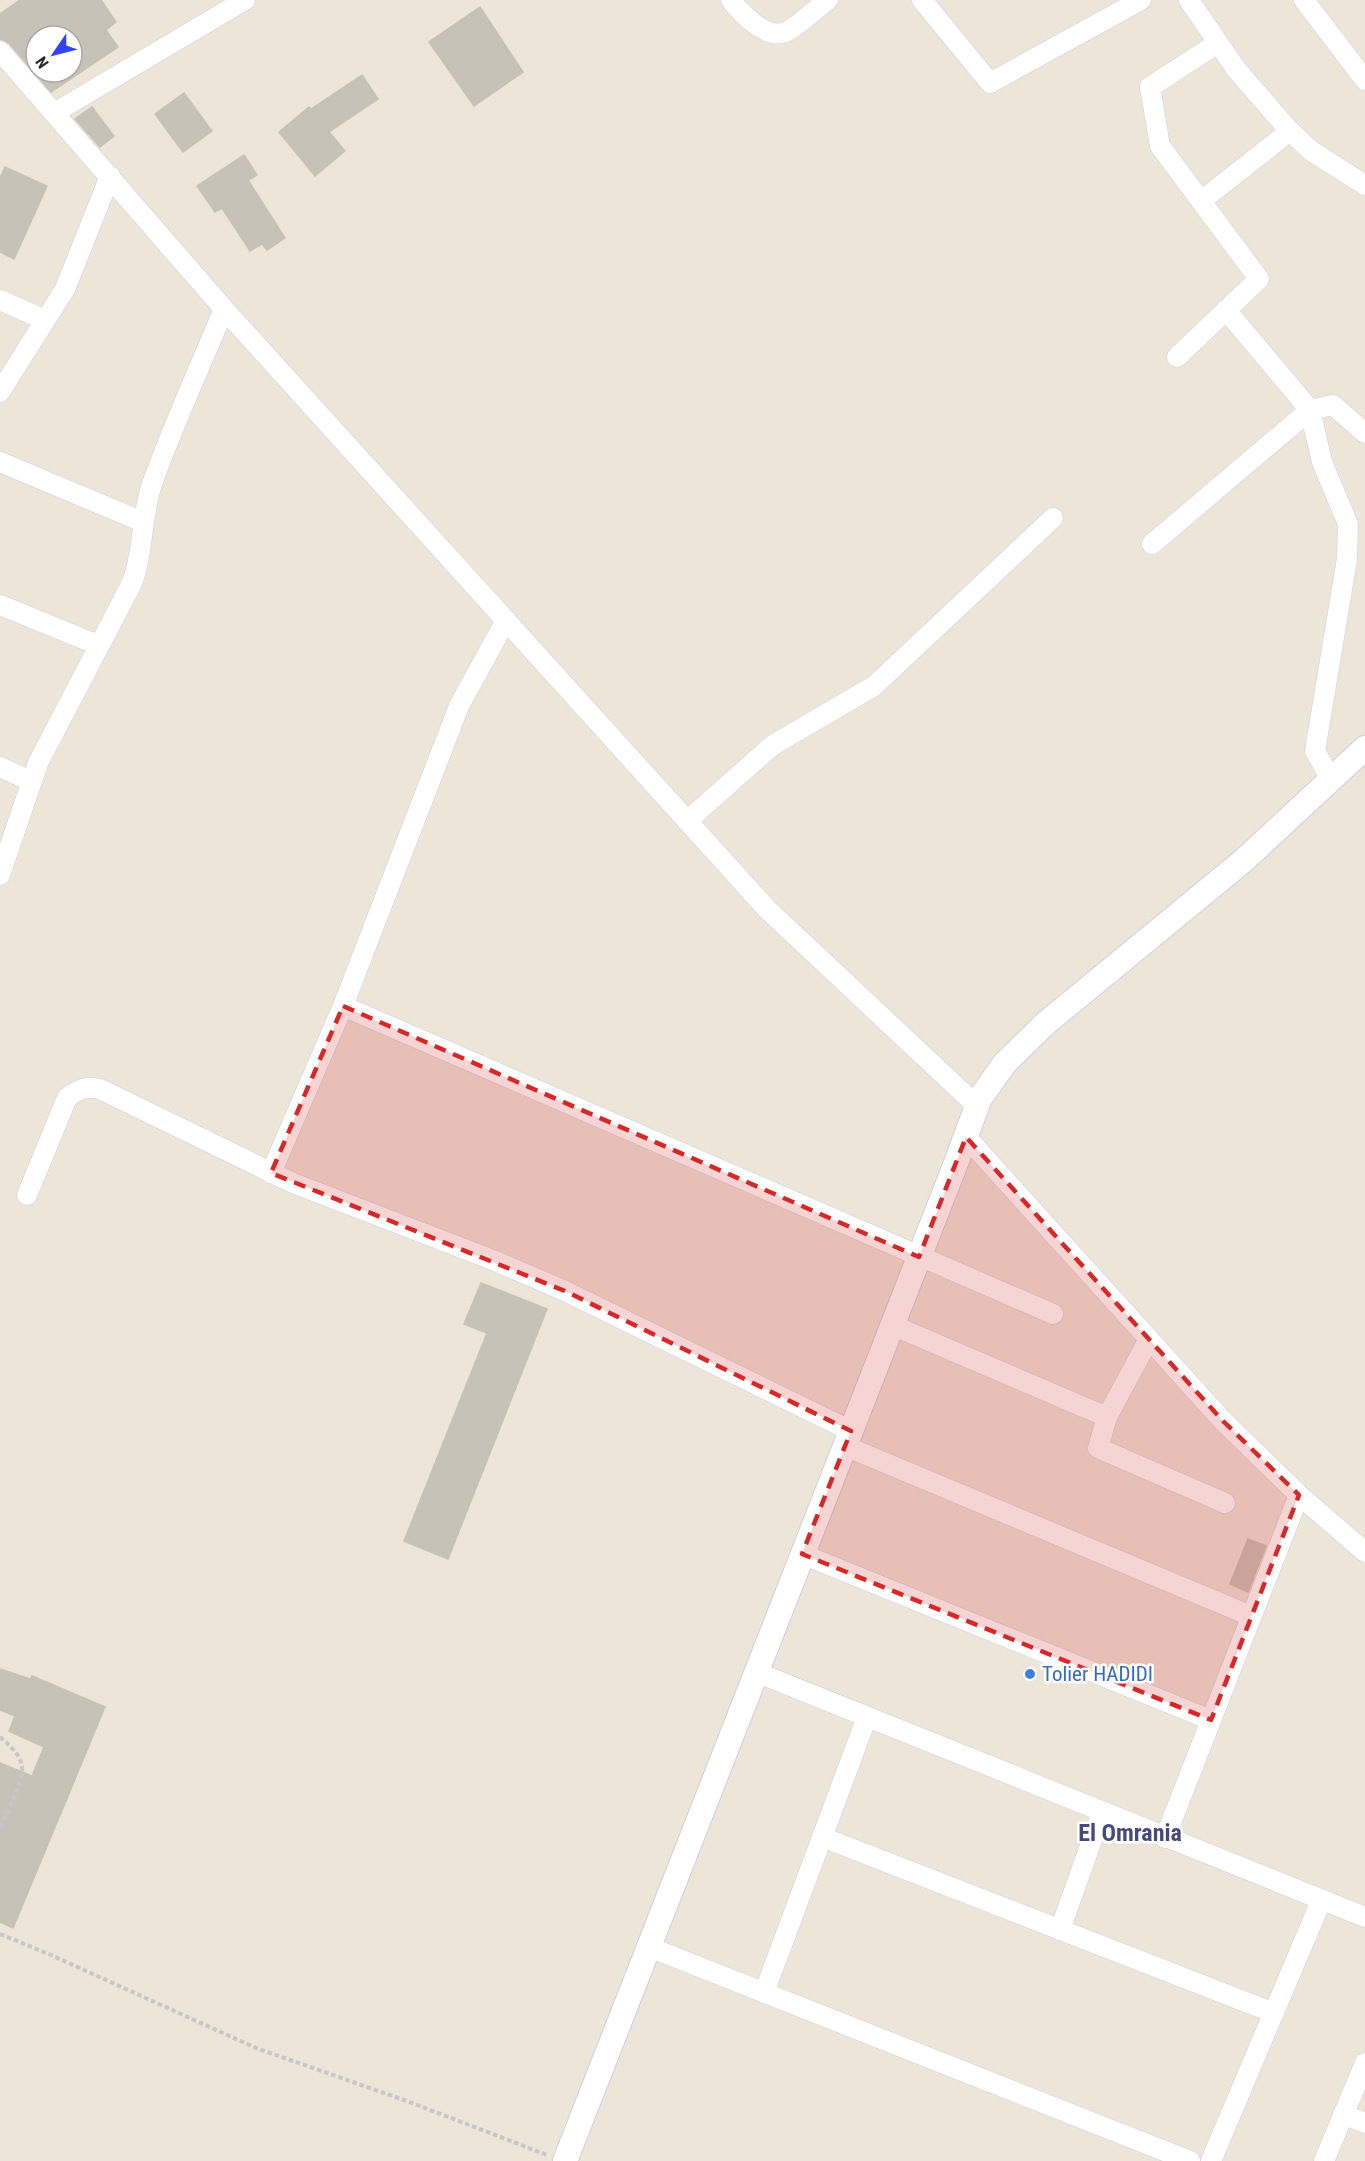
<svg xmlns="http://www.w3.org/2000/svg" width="1365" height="2161" viewBox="0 0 1365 2161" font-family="'Roboto Condensed',sans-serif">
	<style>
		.building { fill: #c7c2b8; stroke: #c7c2b2; stroke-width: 1.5; fill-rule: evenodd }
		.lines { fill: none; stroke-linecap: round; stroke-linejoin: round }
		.minor-casing { stroke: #cdcfe3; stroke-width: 21 }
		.tertiary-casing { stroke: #cdcfe3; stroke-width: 26 }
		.path { stroke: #c7c7c7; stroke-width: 4; stroke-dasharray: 4.5 3; stroke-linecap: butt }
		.minor { stroke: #fff; stroke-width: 20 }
		.tertiary { stroke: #fff; stroke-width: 24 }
		.marked { fill: #d62828; fill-opacity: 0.2; stroke: #d62828; stroke-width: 4.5; stroke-dasharray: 12 8; stroke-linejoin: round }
		.shop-dot { fill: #3f7fe0; stroke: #fff; stroke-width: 2 }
		.labels { text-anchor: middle; stroke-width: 5; stroke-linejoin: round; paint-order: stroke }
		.shop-label { font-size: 21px; fill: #366cbe; stroke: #fff; text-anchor: start }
		.quarter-label { font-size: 24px; font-weight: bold; fill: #45497c; stroke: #fff }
	</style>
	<rect width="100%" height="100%" fill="#ece5d8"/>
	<!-- building -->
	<g class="building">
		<path d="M20,0h81l15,22 -10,8 12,17 -67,45 -42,-49 -9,-4v-25zM36,36h36v36h-36z"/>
		<polygon points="480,7 523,72 474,106 429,42"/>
		<polygon points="362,75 378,99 329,132 345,151 315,176 279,132 309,107 311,109"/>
		<polygon points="184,93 212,131 183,152 155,114"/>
		<polygon points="92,107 114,136 100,147 75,119"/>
		<polygon points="244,155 257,175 248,180 285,238 267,250 262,244 250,251 222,208 215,212 197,186"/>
		<polygon points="5,167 47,186 14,259 0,252 0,178"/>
		<polygon points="481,1283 547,1309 448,1559 404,1541 487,1333 464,1324"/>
		<polygon points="1248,1539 1266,1546 1248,1592 1230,1584"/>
		<polygon points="0,1669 30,1679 32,1676 105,1707 13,1928 0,1922 0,1763 32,1776 44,1747 9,1731 15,1716 0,1710"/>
	</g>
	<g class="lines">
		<defs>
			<g id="minor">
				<path d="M731,0c11,14 35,40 55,32 12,-6 31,-24 42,-32"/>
				<polyline points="922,0 990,83 1141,0"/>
				<polyline points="1189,0 1236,69 1287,128 1310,150 1365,185"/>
				<polyline points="1304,0 1365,80"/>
				<polyline points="1218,43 1150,87 1160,146 1201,201 1290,131"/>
				<polyline points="0,51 224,309 767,909 977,1106"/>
				<polyline points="54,113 245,0"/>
				<polyline points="0,300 45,320"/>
				<polyline points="1177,357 1259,279 1201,201"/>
				<polyline points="0,392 65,289 110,176"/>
				<polyline points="0,462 143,522"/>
				<polyline points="1152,544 1310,410 1226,310"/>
				<polyline points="0,605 98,645"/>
				<polyline points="0,767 31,781"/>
				<polyline points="1331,779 1315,751 1347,559 1348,524 1322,462 1310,410 1333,405 1365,433"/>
				<polyline points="687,821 773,745 874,686 1053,518"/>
				<path d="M0,875l38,-112 94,-180c12,-32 9,-67 20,-99 21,-59 48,-117 72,-175"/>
				<polyline points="343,1006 1053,1314"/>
				<polyline points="966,1137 1223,1421 1299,1495 1365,1552"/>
				<polyline points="271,1173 343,1006 459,706 506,620"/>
				<path d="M27,1195l40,-97c11,-9 19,-12 33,-9l193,94 200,77 72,31 286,140"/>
				<polyline points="892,1325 1107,1417"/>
				<polyline points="1149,1339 1107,1417 1098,1448 1225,1503"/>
				<polyline points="845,1446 1251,1616"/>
				<polyline points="802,1554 1211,1720"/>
				<polyline points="756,1672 1365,1917"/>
				<polyline points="822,1837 1274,2013"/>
				<polyline points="1165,1838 1299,1495"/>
				<polyline points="1060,1930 1102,1812"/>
				<polyline points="649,1947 1190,2161"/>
				<polyline points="764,1993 867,1717"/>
				<polyline points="1343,2114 1365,2123"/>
				<polyline points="1211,2161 1321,1901"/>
				<polyline points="1324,2161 1365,2063"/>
			</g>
			<polyline id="tertiary" points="565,2161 956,1163 980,1098 1005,1063 1046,1023 1243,861 1365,748"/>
		</defs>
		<!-- minor casing -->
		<use href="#minor" class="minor-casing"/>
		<!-- tertiary casing -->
		<use href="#tertiary" class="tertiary-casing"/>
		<!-- path -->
		<g class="path">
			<path d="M0,1737c8,7 17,14 21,25 6,14 -15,52 -21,67"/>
			<polyline points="0,1934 51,1955 256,2048 407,2101 547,2155"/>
		</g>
		<!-- minor -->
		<use href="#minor" class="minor"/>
		<!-- tertiary -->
		<use href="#tertiary" class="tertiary"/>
	</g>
	<!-- marked area -->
	<path class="marked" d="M343,1006l576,251 47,-120 257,284 76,74 -88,225 -409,-166 49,-123 -286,-140 -294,-118z"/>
	<!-- markers -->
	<circle class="shop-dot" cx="1030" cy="1674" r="6"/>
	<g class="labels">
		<!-- shop labels -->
		<g class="shop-label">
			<text x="1042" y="1681">Tolier HADIDI</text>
		</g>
		<!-- quarter labels -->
		<g class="quarter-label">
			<text x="1130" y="1841">El Omrania</text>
		</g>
	</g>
	<!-- north arrow -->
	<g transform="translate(54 54) rotate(235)"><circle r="28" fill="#ffffff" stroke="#a9a9a9" stroke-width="1.5"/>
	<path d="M0-4.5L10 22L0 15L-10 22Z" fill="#3242ff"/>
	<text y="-9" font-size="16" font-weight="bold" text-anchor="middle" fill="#282828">N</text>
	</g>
</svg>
